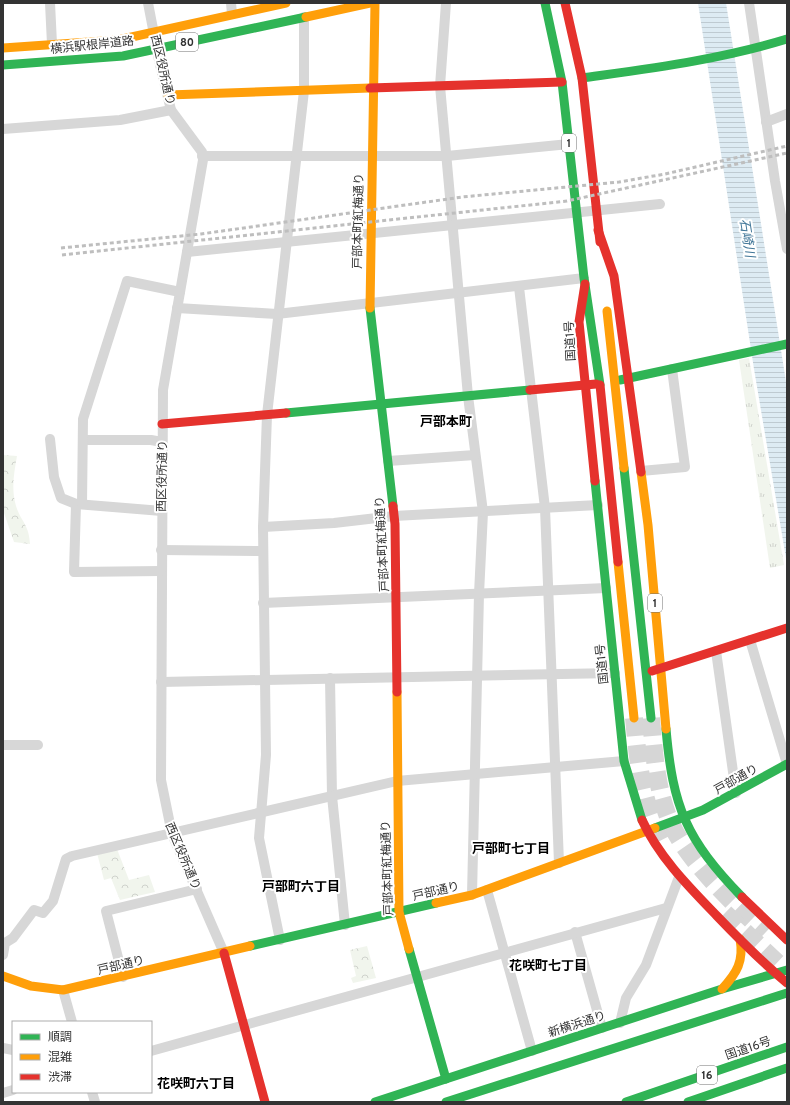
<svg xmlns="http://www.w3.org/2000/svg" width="790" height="1105" viewBox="0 0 790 1105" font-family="Overpass,'Noto Sans JP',sans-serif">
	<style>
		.grass { fill: url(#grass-tufts) }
		.forest { fill: url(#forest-crowns) }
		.water { fill: url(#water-rules) }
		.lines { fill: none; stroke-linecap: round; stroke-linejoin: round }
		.highway-tunnel { stroke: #d6d6d6; stroke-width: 18; stroke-dasharray: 18 9; stroke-linecap: butt }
		.street { stroke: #d7d7d7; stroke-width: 10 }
		.fast { stroke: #30b455; stroke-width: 9 }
		.slow { stroke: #ff9f0a; stroke-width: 9 }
		.jam { stroke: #e5322d; stroke-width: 9 }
		.rail { stroke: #bebebe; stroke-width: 3; stroke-dasharray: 4 3; stroke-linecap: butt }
		.labels { text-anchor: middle; stroke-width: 4; stroke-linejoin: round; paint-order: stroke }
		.shield { fill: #fff; stroke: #707070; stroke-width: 1 }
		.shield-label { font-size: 11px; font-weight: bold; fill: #333 }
		.street-label { font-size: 12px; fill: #333; stroke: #fff }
		.water-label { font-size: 13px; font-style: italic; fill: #3f7597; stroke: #fff }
		.neighbourhood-label { font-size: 13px; font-weight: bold; fill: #000; stroke: #fff }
	</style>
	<defs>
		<pattern id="grass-tufts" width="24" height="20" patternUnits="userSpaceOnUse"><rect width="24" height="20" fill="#f1f5ed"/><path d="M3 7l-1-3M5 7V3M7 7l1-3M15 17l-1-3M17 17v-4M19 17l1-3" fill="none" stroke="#cfd2cc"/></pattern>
		<pattern id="forest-crowns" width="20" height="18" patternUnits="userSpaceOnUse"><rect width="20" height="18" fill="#f1f5ed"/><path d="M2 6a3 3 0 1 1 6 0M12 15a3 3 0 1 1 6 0" fill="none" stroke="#cfd2cc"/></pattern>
		<pattern id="water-rules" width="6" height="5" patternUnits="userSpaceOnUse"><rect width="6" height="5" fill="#ddebf3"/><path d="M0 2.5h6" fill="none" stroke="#becad1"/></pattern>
	</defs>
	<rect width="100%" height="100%" fill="#fff"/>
	<!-- grass -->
	<polygon class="grass" points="749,358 784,565 770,568 739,360"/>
	<!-- forest -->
	<g class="forest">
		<path d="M3,455l14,1c-3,17 -6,33 -1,50 5,16 13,18 14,38l-16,-2 -10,-29z"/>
		<polygon points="117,849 129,880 149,875 155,892 120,900 111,878 104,880 97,853"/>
		<polygon points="367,946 376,978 353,983 351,978 356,976 350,950"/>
	</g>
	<!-- water -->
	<polygon class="water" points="698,3 726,3 787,388 787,564 754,369"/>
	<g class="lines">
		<!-- highway-tunnel -->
		<g class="highway-tunnel">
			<path d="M634,718c4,44 8,86 29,125"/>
			<path d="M651,718c3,34 5,69 18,101 16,40 65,85 96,114"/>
			<polyline points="725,913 787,972"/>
		</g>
		<!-- street -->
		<g class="street">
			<polyline points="50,3 52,44"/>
			<polyline points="148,3 159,60 171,110 202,152 203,160 163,390 161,780 172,834 224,953"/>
			<polyline points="231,3 232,14"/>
			<polyline points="446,3 440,86 468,396 483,512 479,594 472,895"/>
			<polyline points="749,3 775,181 787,249"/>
			<polyline points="766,122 787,114"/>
			<polyline points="3,129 120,120 171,110"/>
			<polyline points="202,156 447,156 569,144"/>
			<polyline points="187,252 660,204"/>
			<polyline points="519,287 545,508 559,863"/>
			<polyline points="177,308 277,314 584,278"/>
			<polyline points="50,439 54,477 61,498 76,504 162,511"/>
			<polyline points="84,440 151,440 162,442"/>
			<polyline points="388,461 475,455"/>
			<polyline points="641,471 685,467 672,369"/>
			<polyline points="76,504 74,572 161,571"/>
			<polyline points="82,504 83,419 127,281 180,292"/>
			<polyline points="263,527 334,523 394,516 598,505"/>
			<polyline points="161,550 263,551"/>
			<polyline points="263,603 606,588"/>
			<polyline points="750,640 787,764"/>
			<polyline points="716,651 736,793"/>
			<polyline points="330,678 332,796 345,925"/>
			<polyline points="161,682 615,673"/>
			<polyline points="3,745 38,745"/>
			<polyline points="487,890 532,1051"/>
			<polyline points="575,932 602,1028"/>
			<polyline points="280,940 259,838 266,755 263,527 267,415 304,91 304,17"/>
			<polyline points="3,955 5,943 13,938 34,910 43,913 53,901 66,859 72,856 397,781 624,761"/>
			<polyline points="123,977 106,911 197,889"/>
			<polyline points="63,990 72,1022"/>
			<polyline points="620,1023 626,998 646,965 679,877"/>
			<polyline points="3,1048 13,1050"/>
			<polyline points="151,1051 666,908"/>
			<polyline points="92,1092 95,1102"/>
			<polyline points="3,1093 13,1090"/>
		</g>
		<!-- fast -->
		<g class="fast">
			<polyline points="545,3 562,82 584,278 600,385"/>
			<polyline points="3,65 123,56 306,17"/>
			<path d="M582,78c71,-10 136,-18 205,-39"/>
			<polyline points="370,308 393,506"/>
			<polyline points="620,380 787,344"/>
			<polyline points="286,413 530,390"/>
			<polyline points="624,468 651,718"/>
			<polyline points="595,481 624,761 642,820"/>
			<path d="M666,729c7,79 20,110 76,168"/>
			<polyline points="655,828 703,810 787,764"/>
			<polyline points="250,946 436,903"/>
			<polyline points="409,949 446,1079"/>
			<polyline points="375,1102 722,989 787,970"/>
			<polyline points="446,1102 787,993"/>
			<polyline points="626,1102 787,1047"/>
			<polyline points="688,1102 787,1068"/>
		</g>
		<!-- slow -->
		<g class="slow">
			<polyline points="306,17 370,3"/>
			<polyline points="3,48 118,40 286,3"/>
			<polyline points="168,95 370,88"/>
			<polyline points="370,308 375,3"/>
			<polyline points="607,311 624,468"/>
			<polyline points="641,472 648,525 666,729"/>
			<polyline points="618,562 634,718"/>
			<polyline points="397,692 399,912 409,949"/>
			<polyline points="436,903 472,895 655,828"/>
			<polyline points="3,976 31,986 63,990 250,946"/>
			<path d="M722,989c15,-16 22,-28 18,-50"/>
		</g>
		<!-- jam -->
		<g class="jam">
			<polyline points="565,3 582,78 600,242"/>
			<polyline points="370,88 562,82"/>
			<polyline points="598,230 614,276 641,472"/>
			<polyline points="585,284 579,322 595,481"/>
			<polyline points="600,385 618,562"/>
			<polyline points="530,390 596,384"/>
			<polyline points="162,424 286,413"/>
			<polyline points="393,506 395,524 397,692"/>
			<polyline points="652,671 787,628"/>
			<path d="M642,820c17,37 47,67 75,96 22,23 45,46 70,67"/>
			<polyline points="742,897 787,940"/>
			<polyline points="224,953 265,1102"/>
		</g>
		<!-- rail -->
		<g class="rail">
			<polyline points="61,248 201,234 462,197 619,182 665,174 787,146"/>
			<polyline points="62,255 567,201 787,153"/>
		</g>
	</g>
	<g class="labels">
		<!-- shield labels -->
		<g class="shield">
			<rect x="176" y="33" width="22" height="18" rx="3"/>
			<rect x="562" y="134" width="14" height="18" rx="3"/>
			<rect x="648" y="594" width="14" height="18" rx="3"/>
			<rect x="697" y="1066" width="20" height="18" rx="3"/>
		</g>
		<g class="shield-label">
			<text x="187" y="46">80</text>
			<text x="569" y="147">1</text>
			<text x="655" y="607">1</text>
			<text x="707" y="1079">16</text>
		</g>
		<!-- street labels -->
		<g class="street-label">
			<text transform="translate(92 45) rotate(-6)" y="4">横浜駅根岸道路</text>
			<text transform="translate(163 70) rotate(77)" y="4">西区役所通り</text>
			<text transform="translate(358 221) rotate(-89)" y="4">戸部本町紅梅通り</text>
			<text transform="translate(570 341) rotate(-93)" y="4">国道1号</text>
			<text transform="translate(162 476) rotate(-89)" y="4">西区役所通り</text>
			<text transform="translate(382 544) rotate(-93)" y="4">戸部本町紅梅通り</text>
			<text transform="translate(602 664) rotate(-96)" y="4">国道1号</text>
			<text transform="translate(736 779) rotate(-29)" y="4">戸部通り</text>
			<text transform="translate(183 856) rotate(67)" y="4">西区役所通り</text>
			<text transform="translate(387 868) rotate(-92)" y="4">戸部本町紅梅通り</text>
			<text transform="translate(436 891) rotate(-13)" y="4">戸部通り</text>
			<text transform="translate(121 965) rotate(-13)" y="4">戸部通り</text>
			<text transform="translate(577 1024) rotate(-18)" y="4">新横浜通り</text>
			<text transform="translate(748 1048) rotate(-19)" y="4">国道16号</text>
		</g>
		<!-- water labels -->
		<g class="water-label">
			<text transform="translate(748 238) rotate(81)" y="5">石崎川</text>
		</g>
		<!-- neighbourhood labels -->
		<g class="neighbourhood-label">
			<text x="446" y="426">戸部本町</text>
			<text x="511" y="853">戸部町七丁目</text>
			<text x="301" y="891">戸部町六丁目</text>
			<text x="548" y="970">花咲町七丁目</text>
			<text x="196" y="1088">花咲町六丁目</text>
		</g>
	</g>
	<!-- border -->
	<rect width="790" height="1105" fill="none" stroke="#333333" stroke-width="8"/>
	<!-- legend -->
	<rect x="12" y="1021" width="140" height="72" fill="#ffffff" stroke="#adadad"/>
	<rect x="20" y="1034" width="20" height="6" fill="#30b455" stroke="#adadad"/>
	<text x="48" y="1041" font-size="12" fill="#333333">順調</text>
	<rect x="20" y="1054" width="20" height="6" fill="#ff9f0a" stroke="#adadad"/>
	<text x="48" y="1061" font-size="12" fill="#333333">混雑</text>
	<rect x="20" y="1074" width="20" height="6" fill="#e5322d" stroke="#adadad"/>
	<text x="48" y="1081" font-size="12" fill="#333333">渋滞</text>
</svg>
